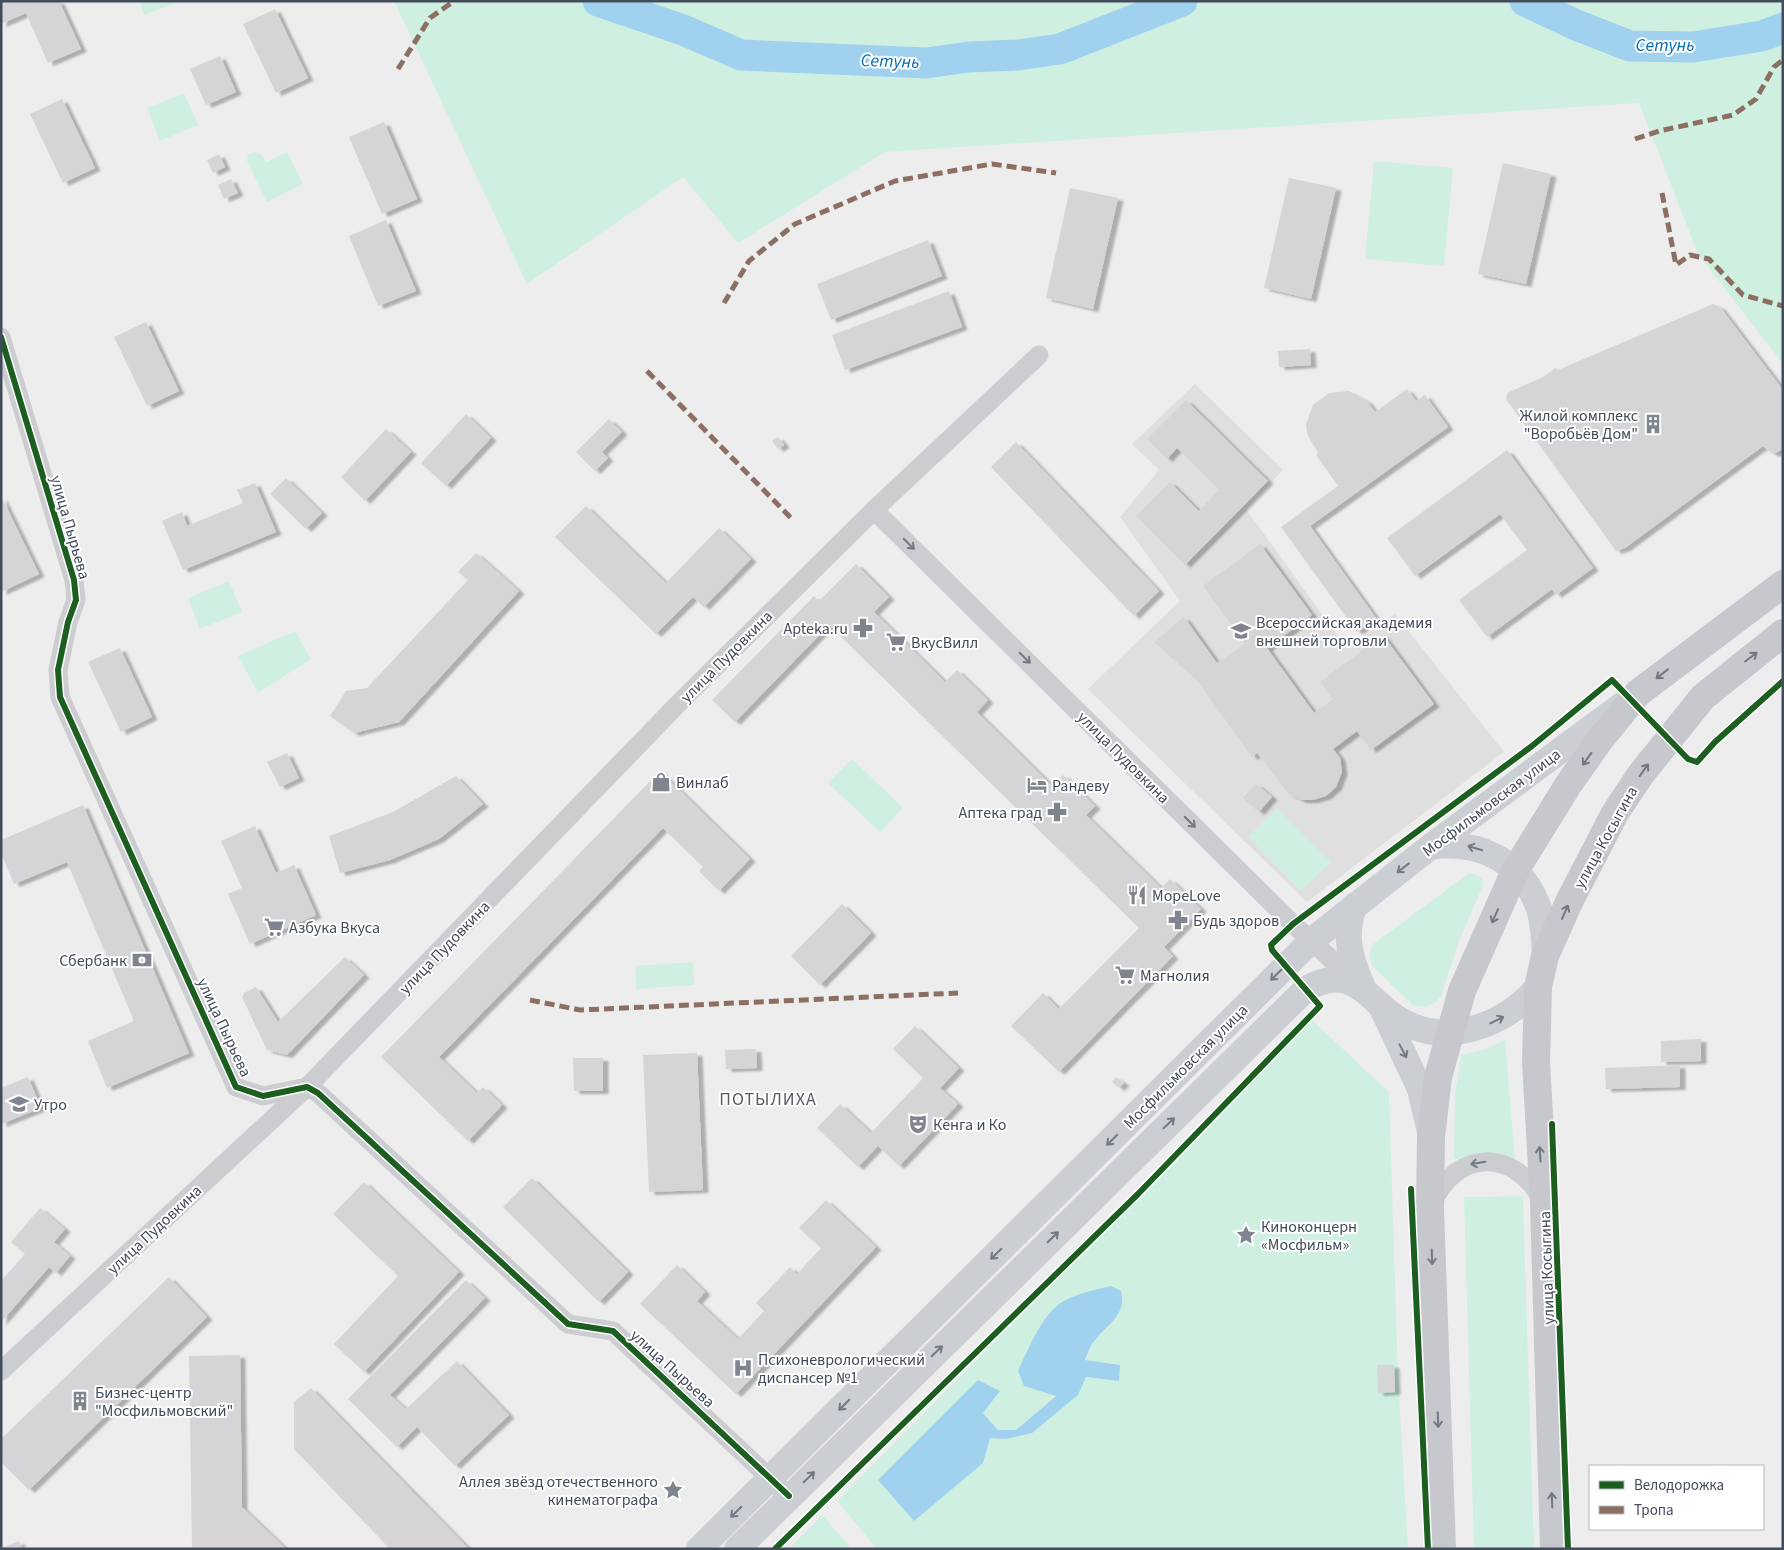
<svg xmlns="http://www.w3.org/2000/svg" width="1784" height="1550" viewBox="0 0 1784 1550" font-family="'Source Sans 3',sans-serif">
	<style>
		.education { fill: #dfdfdf }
		.green { fill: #cff0e1; fill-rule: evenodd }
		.water { fill: #a0d2f0 }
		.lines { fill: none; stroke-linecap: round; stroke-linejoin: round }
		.river { stroke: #a0d2f0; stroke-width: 31 }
		.building { fill: #d5d5d7; filter: url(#shadow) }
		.street { stroke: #cbcdd1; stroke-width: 19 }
		.secondary { stroke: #cbced3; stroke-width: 26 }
		.primary { stroke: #c6c8ce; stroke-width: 28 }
		.quiet { stroke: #8d6e63; stroke-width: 5; stroke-dasharray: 10 5; stroke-linecap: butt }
		.cycleway-casing { stroke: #fff; stroke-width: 9 }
		.cycleway { stroke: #1b5e20; stroke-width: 6 }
		.oneway { stroke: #737984 }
		.oneway2 { stroke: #717783 }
		.oneway3 { stroke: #737a85 }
		.labels { text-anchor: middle; stroke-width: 4; stroke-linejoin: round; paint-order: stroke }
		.poi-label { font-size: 16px; fill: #434c5b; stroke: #fff; text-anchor: start }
		.street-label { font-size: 16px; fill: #434c5b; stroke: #fff }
		.water-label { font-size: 18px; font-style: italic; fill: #026db0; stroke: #fff }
		.neighbourhood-label { font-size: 18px; letter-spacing: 1px; fill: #585b62; stroke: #fff }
	</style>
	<defs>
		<filter id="shadow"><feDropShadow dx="5.5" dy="3" stdDeviation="1" flood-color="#0004"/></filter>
	</defs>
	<rect width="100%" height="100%" fill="#eeeded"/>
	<!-- education -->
	<polygon class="education" points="1195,384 1283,470 1246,509 1347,649 1395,614 1504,752 1307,902 1088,689 1180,601 1120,517 1159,470 1132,444"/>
	<!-- green -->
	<g class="green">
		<polygon points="139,1 180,1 144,15"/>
		<polygon points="394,1 1783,1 1783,364 1698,254 1639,103 885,152 738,243 683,177 527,284"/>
		<polygon points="184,93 198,125 160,141 147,108"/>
		<polygon points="255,152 262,155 266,162 287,152 303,184 267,202 247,161 248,154"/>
		<polygon points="1374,161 1453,168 1444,266 1365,259"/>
		<polygon points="229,581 242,612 200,629 188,598"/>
		<polygon points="295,631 311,659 258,693 238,656"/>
		<polygon points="852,759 903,808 880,832 828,783"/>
		<polygon points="1277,808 1331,862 1301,891 1248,837"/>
		<path d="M1469,873l11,3 3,4 -1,8 -23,53 -18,55c-7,10 -16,13 -28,9l-41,-39 -3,-11 3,-10z"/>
		<polygon points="693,962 694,985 636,989 635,966"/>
		<path d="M1312,1020l77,72 9,285 10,172h-531l-40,-48zM1114,1322l-19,17 -10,22 1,16 -8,18 -72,44 -16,-1 -112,42 122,-89 -17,22 15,17h18l40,-35 -32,-9z"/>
		<polygon points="1505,1040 1515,1159 1498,1156 1454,1159 1455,1093 1461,1055 1486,1049"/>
		<polygon points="1523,1196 1534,1549 1474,1549 1464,1197"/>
		<polygon points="822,1515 852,1549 789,1549"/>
	</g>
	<!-- water -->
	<path class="water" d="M1111,1286l10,5c6,23 -13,33 -25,48 -5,5 -8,14 -11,21l35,5 -1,16 -33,-4 -8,18 -46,38 -26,6 -16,-1 -7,25 -69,58 -36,-41 100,-100 22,11 -17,22 15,17h18l40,-34 -32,-10 -6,-15c10,-21 22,-52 41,-67 14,-10 36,-14 52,-18z"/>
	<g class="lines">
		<!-- river -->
		<g class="river">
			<polyline points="598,1 683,30 741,55 926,63 969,57 1018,55 1060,49 1182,1"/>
			<polyline points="1525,1 1576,25 1630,46 1693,47 1762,36 1783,28"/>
		</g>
	</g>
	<!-- building -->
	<g class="building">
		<polygon points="1,1 59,1 81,49 48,63 26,13 1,24"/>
		<polygon points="275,9 308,78 276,93 243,24"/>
		<polygon points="220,56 236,92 206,105 190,69"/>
		<polygon points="62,99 95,168 63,183 30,114"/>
		<polygon points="384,122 417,199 382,214 349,137"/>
		<polygon points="219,154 225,167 213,173 207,160"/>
		<polygon points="1503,163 1551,174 1526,284 1478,274"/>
		<polygon points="1289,178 1336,188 1311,299 1264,288"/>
		<polygon points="231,179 238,193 224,199 218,185"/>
		<polygon points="1070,188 1118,198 1093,309 1046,298"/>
		<polygon points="386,220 416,291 378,306 349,236"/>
		<polygon points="928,240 942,276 831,320 817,284"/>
		<polygon points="949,291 962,327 845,370 832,335"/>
		<polygon points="1713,304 1720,307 1783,390 1783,449 1773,454 1763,446 1625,548 1616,551 1506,399 1507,393 1543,377 1556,368 1558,370"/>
		<polygon points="146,322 179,391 147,406 114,337"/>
		<polygon points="1310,349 1311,365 1279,367 1278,351"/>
		<polygon points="1407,389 1416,401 1425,395 1448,427 1310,526 1376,618 1357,632 1281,527 1338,486 1316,455 1318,453 1307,434 1306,424 1313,405 1329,393 1349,391 1367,401 1375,412"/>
		<polygon points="1186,400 1268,481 1185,565 1136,516 1170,482 1199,511 1219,490 1177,448 1167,459 1147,439"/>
		<polygon points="466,414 491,438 446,486 421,463"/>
		<polygon points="609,419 622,432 602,452 608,458 595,471 576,452"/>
		<polygon points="386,429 411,452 365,501 341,477"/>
		<polygon points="778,437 784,445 778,449 772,441"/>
		<polygon points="1016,442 1159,591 1134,616 991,467"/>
		<polygon points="1507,450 1593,568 1556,595 1552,589 1487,637 1459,600 1527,550 1500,514 1415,576 1387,538"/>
		<polygon points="286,478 322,513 306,529 270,494"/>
		<polygon points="255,483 276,532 183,570 162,521 182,512 187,526 243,503 237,490"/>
		<polygon points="1,496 39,574 1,592"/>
		<polygon points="586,506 666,583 719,528 751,559 704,607 693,597 656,634 555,537"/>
		<polygon points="1260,544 1312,615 1267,648 1314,713 1333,699 1320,682 1383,635 1434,704 1371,750 1357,731 1333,749 1340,758 1342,772 1336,787 1326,796 1313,800 1301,800 1289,794 1257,753 1252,757 1197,680 1154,642 1184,617 1217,663 1245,644 1203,586"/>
		<polygon points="476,553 519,591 399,722 354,733 330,716 346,691 367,688 468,580 458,572"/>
		<polygon points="856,564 889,597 874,612 945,682 957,670 988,700 977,712 1052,786 1063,775 1095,806 1086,815 1161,888 1170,879 1201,909 1164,947 1173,956 1059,1072 1011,1026 1043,993 1059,1009 1139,928 829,625 735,722 712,700 814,596 819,601"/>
		<polygon points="120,648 152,717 121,732 88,662"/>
		<polygon points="287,753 299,778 280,787 267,762"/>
		<polygon points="660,771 750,859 719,891 699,871 703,867 663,828 439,1057 477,1093 483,1087 502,1105 468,1141 381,1057"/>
		<polygon points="456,776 483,804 439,839 390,860 340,873 329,836 393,812"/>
		<polygon points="1256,784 1272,797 1259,812 1243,798"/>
		<polygon points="83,805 189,1053 107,1088 88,1041 134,1021 67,862 14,884 1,853 1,840"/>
		<polygon points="255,826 276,873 294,865 316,915 250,944 228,894 242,888 221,841"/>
		<polygon points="842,904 871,933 820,985 791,956"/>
		<polygon points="345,957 364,975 287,1055 267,1050 242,997 244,993 256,987 278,1022"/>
		<polygon points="915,1026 959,1068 940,1088 958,1104 899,1166 878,1146 858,1167 817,1128 840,1104 871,1133 923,1078 893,1049"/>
		<polygon points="1701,1039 1701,1061 1661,1062 1661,1041"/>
		<polygon points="756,1049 757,1068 726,1069 725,1050"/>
		<polygon points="697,1053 703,1190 649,1192 643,1055"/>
		<polygon points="573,1058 603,1058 603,1091 574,1091"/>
		<polygon points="1680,1065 1680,1087 1606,1089 1605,1068"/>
		<polygon points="28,1077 41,1108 1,1124 1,1088"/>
		<polygon points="1116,1077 1124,1083 1119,1088 1112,1082"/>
		<polygon points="532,1178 628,1272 599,1302 503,1207"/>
		<polygon points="364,1182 459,1272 364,1372 334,1344 398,1276 333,1214"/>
		<polygon points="826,1200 876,1247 736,1394 640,1304 677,1265 705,1292 697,1301 738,1339 764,1311 756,1303 790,1267 797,1274 821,1248 799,1228"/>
		<polygon points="40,1208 65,1229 54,1242 70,1256 56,1273 49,1267 1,1322 1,1281 25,1254 11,1242"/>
		<polygon points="169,1277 207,1317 29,1490 1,1462 1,1439"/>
		<polygon points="466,1280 485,1298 390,1395 406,1409 457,1361 509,1415 455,1466 417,1427 397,1447 348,1399"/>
		<polygon points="240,1355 242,1507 286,1549 192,1549 189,1356"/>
		<polygon points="1377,1365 1394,1365 1395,1392 1378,1393"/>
		<polygon points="311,1388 469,1549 390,1549 294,1449 294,1402"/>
		<polygon points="19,1541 22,1549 1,1549 1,1548"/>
	</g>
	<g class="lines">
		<!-- street -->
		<g class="street">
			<polyline points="1,337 74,580 76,600 68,622 58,670 60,697 236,1087 263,1096 307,1087 318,1093 568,1324 613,1331 789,1496"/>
			<polyline points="874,510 1293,924 1357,983"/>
			<path d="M1432,1204c24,-55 82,-56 110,-4"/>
			<polyline points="1,1371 307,1087 677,705 874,510 1039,355"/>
		</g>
		<!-- secondary -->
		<g class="secondary">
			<path d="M1430,847c47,-7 90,12 108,59 6,16 6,34 7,50"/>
			<path d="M1355,905c-13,30 -4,56 9,85"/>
			<polyline points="1382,1008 1420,1089 1430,1132"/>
			<polyline points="699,1549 1311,941 1430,847 1622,705"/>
			<path d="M737,1549l569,-560c12,-7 26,-12 40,-8 20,6 32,25 49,36 48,32 108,10 143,-30"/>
		</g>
		<!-- primary -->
		<g class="primary">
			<polyline points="1442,1549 1430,1209 1431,1138 1438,1077 1462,991 1515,871 1568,785 1599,741 1638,693 1783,584"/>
			<polyline points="1554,1549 1544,1203 1536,1062 1538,987 1545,956 1569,902 1615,813 1641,774 1703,697 1783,633"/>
		</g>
		<!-- quiet -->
		<g class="quiet">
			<polyline points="398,69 430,18 454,1"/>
			<polyline points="1635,139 1659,131 1733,115 1756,99 1774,67 1783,60"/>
			<polyline points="1662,193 1676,265 1690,255 1709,259 1743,295 1783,306"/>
			<polyline points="724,303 749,261 795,224 895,181 992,164 1056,173"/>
			<polyline points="647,371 792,519"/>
			<polyline points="530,1000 580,1010 958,993"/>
		</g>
		<defs>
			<g id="cycleway">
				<polyline points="1,337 74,580 76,600 68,622 58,670 60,697 236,1087 263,1096 307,1087 318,1093 568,1324 613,1331 789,1496"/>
				<polyline points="1552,1124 1568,1549"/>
				<polyline points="1411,1189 1428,1549"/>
				<polyline points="775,1549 1138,1194 1320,1006 1272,950 1271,945 1293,924 1532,746 1612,680 1688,759 1697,762 1715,742 1783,681"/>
			</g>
		</defs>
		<!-- cycleway casing -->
		<use href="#cycleway" class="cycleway-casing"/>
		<!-- cycleway -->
		<use href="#cycleway" class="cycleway"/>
	</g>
	<!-- one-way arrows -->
	<defs><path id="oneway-shaft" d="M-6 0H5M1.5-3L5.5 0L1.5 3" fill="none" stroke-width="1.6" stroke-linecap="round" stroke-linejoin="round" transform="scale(1.25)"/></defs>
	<g class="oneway">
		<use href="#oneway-shaft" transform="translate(909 544) rotate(45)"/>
		<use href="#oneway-shaft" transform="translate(1025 658) rotate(45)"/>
		<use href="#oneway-shaft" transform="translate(1190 822) rotate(45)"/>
		<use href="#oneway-shaft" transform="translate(1478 1163) rotate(170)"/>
	</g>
	<g class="oneway2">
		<use href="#oneway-shaft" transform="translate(1751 657) rotate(-37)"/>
		<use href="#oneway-shaft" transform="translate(1662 674) rotate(142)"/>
		<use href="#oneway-shaft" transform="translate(1587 759) rotate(126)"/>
		<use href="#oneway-shaft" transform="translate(1644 770) rotate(-54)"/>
		<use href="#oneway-shaft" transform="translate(1565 912) rotate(-66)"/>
		<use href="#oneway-shaft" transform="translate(1495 916) rotate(114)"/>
		<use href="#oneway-shaft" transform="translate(1540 1154) rotate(-94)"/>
		<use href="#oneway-shaft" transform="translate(1432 1257) rotate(88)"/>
		<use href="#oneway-shaft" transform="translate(1438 1420) rotate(88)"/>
		<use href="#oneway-shaft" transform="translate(1552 1500) rotate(-92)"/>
	</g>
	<g class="oneway3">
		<use href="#oneway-shaft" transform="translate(1475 848) rotate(-163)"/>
		<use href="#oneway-shaft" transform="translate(1403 868) rotate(142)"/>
		<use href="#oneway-shaft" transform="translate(1276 975) rotate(135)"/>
		<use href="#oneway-shaft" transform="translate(1497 1020) rotate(-26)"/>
		<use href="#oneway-shaft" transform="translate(1403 1051) rotate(62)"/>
		<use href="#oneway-shaft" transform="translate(1169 1123) rotate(-44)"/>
		<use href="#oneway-shaft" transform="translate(1112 1140) rotate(135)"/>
		<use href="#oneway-shaft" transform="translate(1053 1237) rotate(-44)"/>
		<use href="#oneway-shaft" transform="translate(996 1254) rotate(135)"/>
		<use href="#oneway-shaft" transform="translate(937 1351) rotate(-44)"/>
		<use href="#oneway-shaft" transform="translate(844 1405) rotate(135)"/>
		<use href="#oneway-shaft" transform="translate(809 1477) rotate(-44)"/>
		<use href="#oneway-shaft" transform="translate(736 1512) rotate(135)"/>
	</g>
	<!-- icons -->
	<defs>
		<symbol id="building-bare" viewBox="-9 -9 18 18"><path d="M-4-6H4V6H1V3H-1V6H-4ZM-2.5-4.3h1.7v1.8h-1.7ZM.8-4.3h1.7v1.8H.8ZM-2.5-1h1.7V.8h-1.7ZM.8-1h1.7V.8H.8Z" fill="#7f848e" stroke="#fff" stroke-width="2.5" paint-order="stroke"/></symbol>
		<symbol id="pharmacy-bare" viewBox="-9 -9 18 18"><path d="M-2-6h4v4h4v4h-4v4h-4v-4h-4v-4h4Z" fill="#7f848e" stroke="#fff" stroke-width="2.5" paint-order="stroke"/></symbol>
		<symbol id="university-bare" viewBox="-9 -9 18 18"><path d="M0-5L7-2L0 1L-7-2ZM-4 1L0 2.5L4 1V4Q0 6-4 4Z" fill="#7f848e" stroke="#fff" stroke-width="2.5" paint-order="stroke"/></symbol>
		<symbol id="supermarket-bare" viewBox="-9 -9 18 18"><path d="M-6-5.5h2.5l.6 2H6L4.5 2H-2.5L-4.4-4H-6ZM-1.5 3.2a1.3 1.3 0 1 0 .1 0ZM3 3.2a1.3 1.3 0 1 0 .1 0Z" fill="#7f848e" stroke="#fff" stroke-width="2.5" paint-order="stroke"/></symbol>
		<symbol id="shop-bare" viewBox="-9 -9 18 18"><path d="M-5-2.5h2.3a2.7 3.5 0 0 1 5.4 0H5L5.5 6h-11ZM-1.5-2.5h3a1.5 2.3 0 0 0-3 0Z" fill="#7f848e" stroke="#fff" stroke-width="2.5" paint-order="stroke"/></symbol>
		<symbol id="hotel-bare" viewBox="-9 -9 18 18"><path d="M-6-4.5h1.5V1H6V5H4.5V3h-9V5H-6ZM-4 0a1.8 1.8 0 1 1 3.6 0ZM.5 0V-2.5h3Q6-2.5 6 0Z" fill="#7f848e" stroke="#fff" stroke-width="2.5" paint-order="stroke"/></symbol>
		<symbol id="restaurant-bare" viewBox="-9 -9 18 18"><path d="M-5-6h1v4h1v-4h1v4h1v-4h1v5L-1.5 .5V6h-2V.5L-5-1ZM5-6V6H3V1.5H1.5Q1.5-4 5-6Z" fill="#7f848e" stroke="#fff" stroke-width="2.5" paint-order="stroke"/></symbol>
		<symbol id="bank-bare" viewBox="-9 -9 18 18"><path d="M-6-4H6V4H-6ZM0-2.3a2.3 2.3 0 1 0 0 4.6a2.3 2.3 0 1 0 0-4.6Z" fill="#7f848e" stroke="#fff" stroke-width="2.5" paint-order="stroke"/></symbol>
		<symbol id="school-bare" viewBox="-9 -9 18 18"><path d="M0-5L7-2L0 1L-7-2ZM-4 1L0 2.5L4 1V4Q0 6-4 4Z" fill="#7f848e" stroke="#fff" stroke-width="2.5" paint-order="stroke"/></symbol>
		<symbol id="theatre-bare" viewBox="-9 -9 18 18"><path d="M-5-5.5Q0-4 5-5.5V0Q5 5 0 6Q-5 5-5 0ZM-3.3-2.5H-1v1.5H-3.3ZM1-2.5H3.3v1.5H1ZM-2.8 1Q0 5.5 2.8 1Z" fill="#7f848e" stroke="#fff" stroke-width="2.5" paint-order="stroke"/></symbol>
		<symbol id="sight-bare" viewBox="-9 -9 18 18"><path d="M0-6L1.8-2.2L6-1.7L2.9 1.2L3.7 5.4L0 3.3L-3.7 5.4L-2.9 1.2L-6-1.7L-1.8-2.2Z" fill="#7f848e" stroke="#fff" stroke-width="2.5" paint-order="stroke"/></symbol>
		<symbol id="hospital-bare" viewBox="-9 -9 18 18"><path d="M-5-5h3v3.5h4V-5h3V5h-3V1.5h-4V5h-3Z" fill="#7f848e" stroke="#fff" stroke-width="2.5" paint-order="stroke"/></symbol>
	</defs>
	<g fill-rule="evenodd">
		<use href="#building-bare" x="1639" y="410" width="28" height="28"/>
		<use href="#pharmacy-bare" x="849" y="614" width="28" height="28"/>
		<use href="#university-bare" x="1227" y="617" width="28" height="28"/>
		<use href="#supermarket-bare" x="882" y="628" width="28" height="28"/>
		<use href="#shop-bare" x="647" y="768" width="28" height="28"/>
		<use href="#hotel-bare" x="1023" y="771" width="28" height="28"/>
		<use href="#pharmacy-bare" x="1043" y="798" width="28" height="28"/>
		<use href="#restaurant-bare" x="1123" y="881" width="28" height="28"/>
		<use href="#pharmacy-bare" x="1164" y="906" width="28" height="28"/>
		<use href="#supermarket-bare" x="260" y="913" width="28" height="28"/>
		<use href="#bank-bare" x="128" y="946" width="28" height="28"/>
		<use href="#supermarket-bare" x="1111" y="961" width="28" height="28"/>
		<use href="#school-bare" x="5" y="1090" width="28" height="28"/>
		<use href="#theatre-bare" x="904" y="1110" width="28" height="28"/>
		<use href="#sight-bare" x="1232" y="1221" width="28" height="28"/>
		<use href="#hospital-bare" x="729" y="1354" width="28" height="28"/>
		<use href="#building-bare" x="66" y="1387" width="28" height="28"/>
		<use href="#sight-bare" x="659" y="1476" width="28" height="28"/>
	</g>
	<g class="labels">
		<!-- poi labels -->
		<g class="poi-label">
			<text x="1638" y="421" text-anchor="end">Жилой комплекс<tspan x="1638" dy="18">"Воробьёв Дом"</tspan></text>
			<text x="1256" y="628">Всероссийская академия<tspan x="1256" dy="18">внешней торговли</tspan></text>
			<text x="848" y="634" text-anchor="end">Apteka.ru</text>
			<text x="911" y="648">ВкусВилл</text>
			<text x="676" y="788">Винлаб</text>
			<text x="1052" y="791">Рандеву</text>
			<text x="1042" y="818" text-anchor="end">Аптека град</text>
			<text x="1152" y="901">МореLove</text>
			<text x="1193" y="926">Будь здоров</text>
			<text x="289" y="933">Азбука Вкуса</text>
			<text x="127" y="966" text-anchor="end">Сбербанк</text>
			<text x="1140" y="981">Магнолия</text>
			<text x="34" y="1110">Утро</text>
			<text x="933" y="1130">Кенга и Ко</text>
			<text x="1261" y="1232">Киноконцерн<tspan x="1261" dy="18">«Мосфильм»</tspan></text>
			<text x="758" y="1365">Психоневрологический<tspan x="758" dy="18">диспансер №1</tspan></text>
			<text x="95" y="1398">Бизнес-центр<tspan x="95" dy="18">"Мосфильмовский"</tspan></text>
			<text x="658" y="1487" text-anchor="end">Аллея звёзд отечественного<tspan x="658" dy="18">кинематографа</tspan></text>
		</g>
		<!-- street labels -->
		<g class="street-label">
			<text transform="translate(71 527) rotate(74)" y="6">улица Пырьева</text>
			<text transform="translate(726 656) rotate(-45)" y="6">улица Пудовкина</text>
			<text transform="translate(1124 757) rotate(45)" y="6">улица Пудовкина</text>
			<text transform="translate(1491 802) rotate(-37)" y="6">Мосфильмовская улица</text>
			<text transform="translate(1605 837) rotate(-61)" y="6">улица Косыгина</text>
			<text transform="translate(444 947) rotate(-46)" y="6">улица Пудовкина</text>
			<text transform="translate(225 1027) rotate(65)" y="6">улица Пырьева</text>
			<text transform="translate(1185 1066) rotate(-45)" y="6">Мосфильмовская улица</text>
			<text transform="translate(154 1229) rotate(-43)" y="6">улица Пудовкина</text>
			<text transform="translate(1546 1268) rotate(-92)" y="6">улица Косыгина</text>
			<text transform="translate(673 1368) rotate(42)" y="6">улица Пырьева</text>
		</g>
		<!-- water labels -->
		<g class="water-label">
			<text x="1665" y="51">Сетунь</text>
			<text transform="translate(890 61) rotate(2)" y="6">Сетунь</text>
		</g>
		<!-- neighbourhood labels -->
		<g class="neighbourhood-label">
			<text x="768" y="1105">ПОТЫЛИХА</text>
		</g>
	</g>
	<!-- border -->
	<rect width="1784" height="1550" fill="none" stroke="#434c5b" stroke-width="5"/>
	<!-- legend -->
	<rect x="1589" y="1465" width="175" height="65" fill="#ffffff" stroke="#b4b7bd"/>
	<rect x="1599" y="1481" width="25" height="8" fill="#1b5e20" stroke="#b4b7bd"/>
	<text x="1634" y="1490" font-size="15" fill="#434c5b">Велодорожка</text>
	<rect x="1599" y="1506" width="25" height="8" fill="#8d6e63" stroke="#b4b7bd"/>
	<text x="1634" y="1515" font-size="15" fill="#434c5b">Тропа</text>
</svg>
